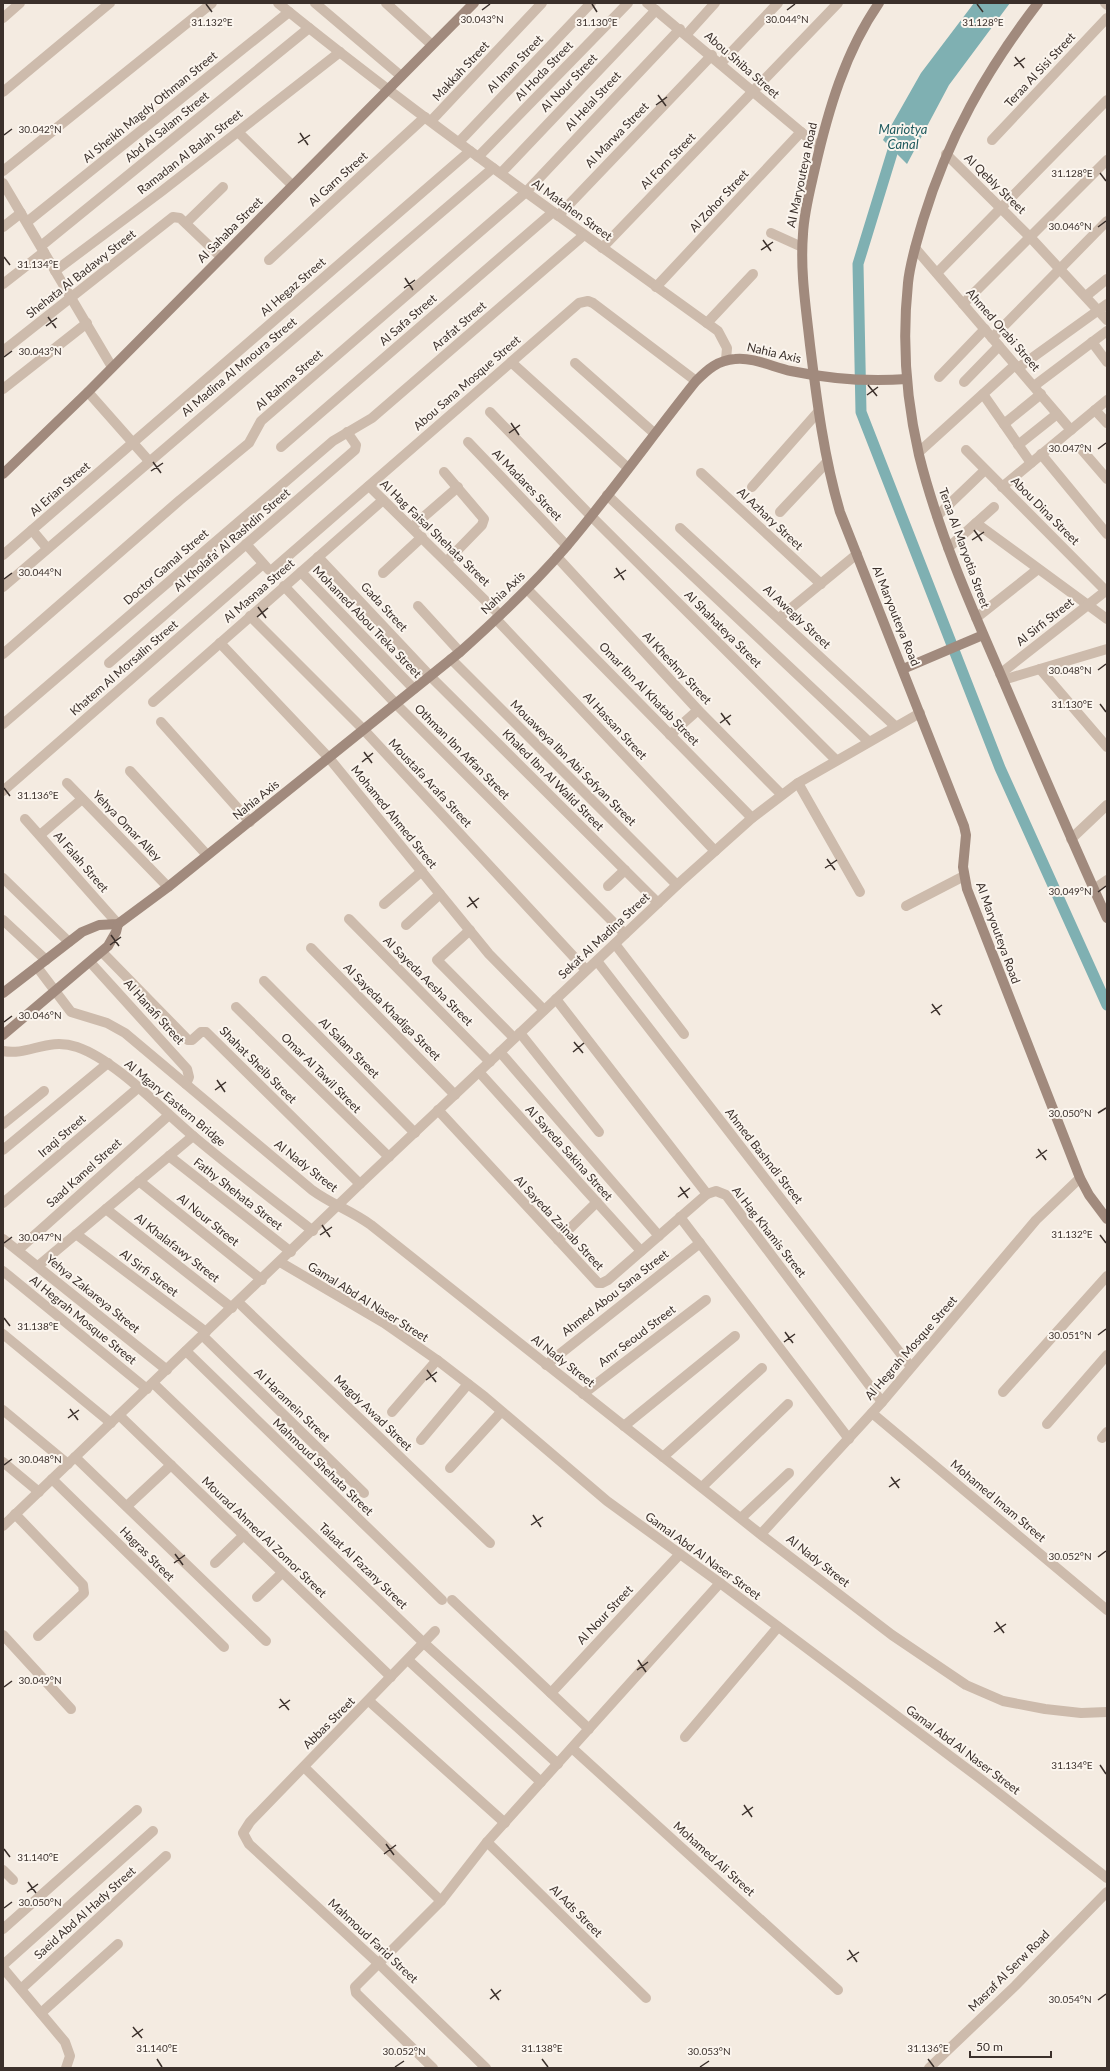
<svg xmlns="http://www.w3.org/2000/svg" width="1110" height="2071" viewBox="0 0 1110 2071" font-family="Lato,sans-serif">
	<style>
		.water { fill: #7fb0b2 }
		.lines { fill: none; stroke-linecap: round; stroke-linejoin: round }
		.canal { stroke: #7fb0b2; stroke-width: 11 }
		.street { stroke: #cdbbac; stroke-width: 10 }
		.secondary { stroke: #a18a7d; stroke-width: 10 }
		.ticks { fill: none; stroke: #3b302b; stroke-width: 1.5 }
		.labels { text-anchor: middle; stroke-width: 4; stroke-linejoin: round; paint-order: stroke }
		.street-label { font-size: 12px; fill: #3b302b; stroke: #fbf5ee }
		.water-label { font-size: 13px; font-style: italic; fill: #1f5a5e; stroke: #fbf5ee }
		.ticks-label { font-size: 10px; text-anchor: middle; fill: #3b302b; stroke: #fbf5ee; stroke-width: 4; stroke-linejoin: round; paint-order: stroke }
	</style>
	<rect width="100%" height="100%" fill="#f4ebe1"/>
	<!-- water -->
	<polygon class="water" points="974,3 1010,3 949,85 907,164 883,140 921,73"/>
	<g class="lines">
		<!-- canal -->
		<polyline class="canal" points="893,150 858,264 861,412 1000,768 1107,1005"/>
		<!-- street -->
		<g class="street">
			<path d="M278,3c142,115 292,221 440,328l9,17 -1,12"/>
			<polyline points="315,3 401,76"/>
			<polyline points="386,3 432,45"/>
			<polyline points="647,3 819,147"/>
			<polyline points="1105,3 1107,5"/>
			<polyline points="3,18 20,3"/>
			<polyline points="687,34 715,3"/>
			<polyline points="721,63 778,3"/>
			<polyline points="3,92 110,3"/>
			<polyline points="431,121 542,3"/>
			<polyline points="238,132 292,185"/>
			<polyline points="992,140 1107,18"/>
			<polyline points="459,142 591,3"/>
			<polyline points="946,154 1030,237 1107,320"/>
			<polyline points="478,157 628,3"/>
			<polyline points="3,171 212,3"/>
			<polyline points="501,173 656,10"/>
			<polyline points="3,183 112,367"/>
			<polyline points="558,216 712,55"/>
			<polyline points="27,222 289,12"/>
			<polyline points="186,223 223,187"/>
			<polyline points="3,227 21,213"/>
			<polyline points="771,233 802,247"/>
			<polyline points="41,246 309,28"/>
			<polyline points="602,248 838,3"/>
			<polyline points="915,248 1071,430"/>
			<polyline points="269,260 425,117"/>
			<polyline points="55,271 162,191 340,52"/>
			<polyline points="937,273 1107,100"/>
			<polyline points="3,284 44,252"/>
			<polyline points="656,287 801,132"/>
			<polyline points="1086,296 1107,279"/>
			<polyline points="963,304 1107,160"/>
			<polyline points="707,323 753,274"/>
			<polyline points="992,338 1107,221"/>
			<polyline points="1092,342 1107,362"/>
			<polyline points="3,351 173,217 180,218 221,257"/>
			<polyline points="511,362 628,468"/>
			<polyline points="575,363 654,433"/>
			<polyline points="1018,368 1107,304"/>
			<polyline points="939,377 985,329"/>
			<polyline points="964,382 999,346"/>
			<polyline points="1034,386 1107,331"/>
			<polyline points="3,389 87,323"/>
			<polyline points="88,392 149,461"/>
			<polyline points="983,394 1031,463"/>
			<polyline points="1095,410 1107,423"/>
			<polyline points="490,412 591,516 836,760"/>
			<polyline points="1004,424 1041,394"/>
			<polyline points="468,442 567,546"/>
			<polyline points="1018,445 1057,414"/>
			<polyline points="281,447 553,212"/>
			<polyline points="966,450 1106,591"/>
			<polyline points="1082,450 1107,479"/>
			<polyline points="919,452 1015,365"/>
			<polyline points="1041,454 1107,534"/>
			<polyline points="444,472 484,519 482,525 447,561"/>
			<polyline points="701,473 821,584"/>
			<polyline points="369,486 500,615"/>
			<polyline points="752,487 818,412"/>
			<polyline points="1002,487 1107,400"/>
			<polyline points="607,495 868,741"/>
			<polyline points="780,512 827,462"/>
			<polyline points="937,516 985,470"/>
			<polyline points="976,523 1107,619"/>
			<polyline points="412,527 458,487"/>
			<polyline points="680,528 895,726"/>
			<polyline points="32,530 47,548"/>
			<polyline points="246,544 269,570 272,570 579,303 588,301 593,303 696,381"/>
			<polyline points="948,548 994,507"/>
			<polyline points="3,555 470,151"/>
			<polyline points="318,557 430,676 658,903"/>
			<polyline points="557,557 698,710 781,794"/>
			<polyline points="301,572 414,689"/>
			<polyline points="383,573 422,537"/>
			<polyline points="284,586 396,704 625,934"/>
			<polyline points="3,587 493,168"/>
			<polyline points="527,589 752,818"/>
			<polyline points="418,606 460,652"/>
			<polyline points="250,616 364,730 586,970"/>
			<polyline points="779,618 857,554"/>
			<polyline points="976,618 1038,569"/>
			<polyline points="496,619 715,851"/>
			<polyline points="220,643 329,758 489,954 544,1010"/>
			<polyline points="3,654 180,500 249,443 261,421 526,192 680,29"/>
			<polyline points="451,659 677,885"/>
			<polyline points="109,663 355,450 356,445 347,432"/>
			<polyline points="1040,669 1107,747"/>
			<polyline points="1000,674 1107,590"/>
			<polyline points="1003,680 1107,649"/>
			<polyline points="153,702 383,500"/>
			<polyline points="161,722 250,822"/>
			<polyline points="3,724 333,441 372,418 584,235"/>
			<polyline points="670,735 698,710"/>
			<polyline points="130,771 207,855"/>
			<polyline points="67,783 168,887"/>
			<polyline points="798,783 860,892"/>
			<polyline points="3,791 263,564"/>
			<polyline points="25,819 118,924"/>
			<polyline points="40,835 82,799"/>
			<polyline points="1071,839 1107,805"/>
			<polyline points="3,878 69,942"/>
			<polyline points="608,886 625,870"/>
			<polyline points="1094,889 1107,880"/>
			<polyline points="384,904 422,871"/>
			<polyline points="906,906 964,876"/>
			<polyline points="349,919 490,1062"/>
			<polyline points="3,920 46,960"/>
			<polyline points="406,925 440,894"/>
			<polyline points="470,930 437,960 514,1038"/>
			<polyline points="615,944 684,1034"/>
			<polyline points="311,948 455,1095"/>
			<polyline points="102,952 188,1040 192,1040 201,1032 206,1032 360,1184"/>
			<polyline points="597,961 911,1367"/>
			<polyline points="90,962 187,1069 189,1077 186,1084"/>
			<path d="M37,967l34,45 36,11 18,10 187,157c19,14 40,21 59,35l393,312 128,98 74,50 37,16 42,8 36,4 26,-1"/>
			<polyline points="264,981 415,1133"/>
			<polyline points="556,999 707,1194"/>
			<polyline points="236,1007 389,1157"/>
			<polyline points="520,1033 599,1132"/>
			<path d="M3,1051c26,5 44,-14 74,-4 38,13 83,61 115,88 39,33 80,64 121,96"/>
			<polyline points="500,1052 659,1236"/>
			<polyline points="479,1072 641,1251"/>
			<polyline points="438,1110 598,1283 602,1283 608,1280 707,1194 716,1191 726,1195 882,1402"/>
			<polyline points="3,1124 44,1091"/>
			<polyline points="3,1150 108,1063"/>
			<polyline points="169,1156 291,1252"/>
			<polyline points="139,1181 262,1280"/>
			<polyline points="3,1203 138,1088"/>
			<polyline points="106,1209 232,1308"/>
			<polyline points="680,1217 849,1439"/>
			<polyline points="76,1234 206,1332"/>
			<polyline points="3,1239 167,1370"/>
			<polyline points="558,1240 597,1202"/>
			<polyline points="18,1250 169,1115"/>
			<polyline points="280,1262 384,1323 437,1360 485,1397 607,1501 720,1583 982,1780 1107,1878"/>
			<polyline points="38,1266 193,1136"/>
			<polyline points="3,1271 147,1389"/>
			<polyline points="238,1302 490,1543"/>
			<polyline points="3,1334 111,1423"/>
			<polyline points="203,1336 364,1493"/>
			<polyline points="186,1351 442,1600"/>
			<polyline points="546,1365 700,1243"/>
			<polyline points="153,1383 424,1643 558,1764"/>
			<polyline points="1003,1392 1107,1276"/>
			<polyline points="583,1394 706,1300"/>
			<polyline points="3,1410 68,1464"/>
			<polyline points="392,1412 437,1360"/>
			<polyline points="872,1413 1107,1610"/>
			<polyline points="119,1415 391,1677"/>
			<polyline points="1047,1424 1107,1355"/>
			<polyline points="624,1426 735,1336"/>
			<polyline points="1102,1438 1107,1432"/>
			<polyline points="421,1440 468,1384"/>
			<polyline points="75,1457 266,1641"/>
			<polyline points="663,1457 762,1368"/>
			<polyline points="3,1462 39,1492"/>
			<polyline points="450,1468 501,1412"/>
			<polyline points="52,1479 224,1647"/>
			<polyline points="702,1487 788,1404"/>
			<polyline points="127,1506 171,1465"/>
			<polyline points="15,1514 83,1585 84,1593 38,1636"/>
			<polyline points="741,1518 789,1473"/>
			<polyline points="3,1526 360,1184 677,885 752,818 798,783 920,713"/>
			<polyline points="761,1534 882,1402 1036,1220 1080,1178"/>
			<polyline points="215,1563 244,1535"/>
			<polyline points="257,1597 282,1573"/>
			<polyline points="452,1600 589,1729"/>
			<polyline points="435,1631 250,1822 243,1833 249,1844 378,1963 486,2068"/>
			<polyline points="3,1635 71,1709"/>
			<polyline points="408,1660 541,1782"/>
			<polyline points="551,1693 679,1555"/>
			<polyline points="369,1701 505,1823"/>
			<polyline points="685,1737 778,1627"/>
			<polyline points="572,1748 838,1990"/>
			<polyline points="304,1767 441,1901"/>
			<polyline points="487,1842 646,1998"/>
			<polyline points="3,1870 13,1880"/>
			<polyline points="3,1929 137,1810"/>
			<polyline points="3,1965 153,1831"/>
			<polyline points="3,1968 65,2042 70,2056 66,2068"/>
			<polyline points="21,1989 166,1856"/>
			<polyline points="41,2013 118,1944"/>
			<polyline points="433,2068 356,1993 355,1987 441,1901 487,1842 720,1583"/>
			<polyline points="929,2068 1015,1986 1107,1892"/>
		</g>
		<!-- secondary -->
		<g class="secondary">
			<path d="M879,3c-34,49 -51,108 -64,165 -5,22 -11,44 -12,66 -3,37 3,74 7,111 7,57 14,113 30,167l124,314 2,9 -3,32 4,22 113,289 9,17 18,24"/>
			<path d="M1038,3c-52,68 -90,135 -115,217 -6,21 -13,42 -15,63 -6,57 -2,116 11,172 19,76 50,147 81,218 35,82 70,164 107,245"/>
			<polyline points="3,474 88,392 474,3"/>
			<polyline points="903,669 983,635"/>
			<path d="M3,993l79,-61 17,-7 19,-1 50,-37 292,-235c37,-33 73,-67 105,-104 46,-54 87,-112 131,-167 11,-11 22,-21 39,-22 18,-2 38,8 56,12 39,8 76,11 116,8"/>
			<polyline points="3,1035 108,946 116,932 118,924"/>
		</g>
	</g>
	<!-- ticks -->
	<path class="ticks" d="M206,4l6,8M592,4l5,8M977,4l6,8M482,10l8,-6M787,10l8,-6M1015,57l9,11M1014,66l11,-8M658,95l8,11M656,105l11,-8M300,133l8,12M4,135l8,-6M298,143l12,-8M1100,173l6,8M1098,227l8,-6M763,240l8,11M761,250l12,-8M4,257l6,8M405,278l8,12M404,288l11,-8M48,317l8,11M46,326l11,-8M4,357l8,-6M868,385l9,11M867,395l11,-8M511,423l8,12M509,433l11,-8M1098,449l8,-6M153,462l8,11M151,471l12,-8M974,530l8,11M972,540l12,-8M616,568l8,12M614,578l12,-8M4,579l8,-6M258,607l8,11M257,617l11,-9M1098,670l8,-6M1100,704l6,8M721,713l9,12M720,723l11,-8M364,752l8,11M362,762l11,-9M4,788l6,8M827,859l8,11M825,868l12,-8M1098,892l8,-6M469,897l8,11M467,907l12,-9M111,935l8,11M110,945l11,-8M932,1004l8,11M931,1013l11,-8M4,1022l8,-6M574,1042l9,11M573,1052l11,-9M217,1080l8,12M215,1090l11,-8M1098,1113l8,-5M1038,1149l8,11M1036,1158l11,-8M680,1187l8,11M678,1197l12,-9M322,1225l8,12M320,1235l12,-8M1100,1235l6,8M4,1243l8,-6M4,1318l6,8M785,1332l8,11M1098,1335l8,-6M784,1342l11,-8M427,1370l9,12M426,1380l11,-8M70,1409l8,11M68,1418l11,-8M4,1465l8,-6M891,1477l8,11M889,1487l11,-8M533,1515l8,12M531,1525l12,-8M175,1554l8,11M1098,1557l8,-6M174,1563l11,-8M996,1622l8,11M994,1632l12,-8M638,1660l8,12M637,1670l11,-8M4,1687l8,-6M280,1699l9,11M279,1708l11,-8M1100,1765l6,9M744,1805l8,12M742,1815l11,-8M386,1844l8,11M4,1849l6,8M384,1854l12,-9M28,1882l8,11M27,1892l11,-8M4,1908l8,-6M849,1950l8,12M847,1960l12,-8M491,1989l8,11M490,1999l11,-9M1098,2000l8,-6M133,2027l9,11M132,2037l11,-8M157,2059l5,8M542,2059l6,8M928,2059l6,8M395,2067l9,-6M700,2067l9,-6"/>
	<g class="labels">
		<!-- street labels -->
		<g class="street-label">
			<text transform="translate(515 64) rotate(-46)" y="4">Al Iman Street</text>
			<text transform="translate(742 65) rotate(41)" y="4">Abou Shiba Street</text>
			<text transform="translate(1040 70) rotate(-47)" y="4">Teraa Al Sisi Street</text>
			<text transform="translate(461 71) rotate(-47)" y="4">Makkah Street</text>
			<text transform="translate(544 71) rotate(-46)" y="4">Al Hoda Street</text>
			<text transform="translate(569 83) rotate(-46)" y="4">Al Nour Street</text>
			<text transform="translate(593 101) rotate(-47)" y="4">Al Helal Street</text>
			<text transform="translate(150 107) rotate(-39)" y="4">Al Sheikh Magdy Othman Street</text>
			<text transform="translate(167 127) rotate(-39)" y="4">Abd Al Salam Street</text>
			<text transform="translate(617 135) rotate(-46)" y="4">Al Marwa Street</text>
			<text transform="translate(190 152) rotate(-38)" y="4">Ramadan Al Balah Street</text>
			<text transform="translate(668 161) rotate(-46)" y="4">Al Forn Street</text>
			<text transform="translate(802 175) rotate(-78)" y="4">Al Maryouteya Road</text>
			<text transform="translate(338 179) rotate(-42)" y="4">Al Garn Street</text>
			<text transform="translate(995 184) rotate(44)" y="4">Al Qebly Street</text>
			<text transform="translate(719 201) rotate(-47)" y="4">Al Zohor Street</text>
			<text transform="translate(572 210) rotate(36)" y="4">Al Matahen Street</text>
			<text transform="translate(230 230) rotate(-45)" y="4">Al Sahaba Street</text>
			<text transform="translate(81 274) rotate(-38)" y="4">Shehata Al Badawy Street</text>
			<text transform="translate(293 287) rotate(-41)" y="4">Al Hegaz Street</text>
			<text transform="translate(408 320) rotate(-41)" y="4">Al Safa Street</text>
			<text transform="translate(459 326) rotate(-41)" y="4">Arafat Street</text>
			<text transform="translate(1003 330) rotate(49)" y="4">Ahmed Orabi Street</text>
			<text transform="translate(774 353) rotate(13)" y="4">Nahia Axis</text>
			<text transform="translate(239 367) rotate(-40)" y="4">Al Madina Al Mnoura Street</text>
			<text transform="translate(289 380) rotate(-41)" y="4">Al Rahma Street</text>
			<text transform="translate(467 383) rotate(-41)" y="4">Abou Sana Mosque Street</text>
			<text transform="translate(527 485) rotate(46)" y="4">Al Madares Street</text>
			<text transform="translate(60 489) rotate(-41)" y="4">Al Erian Street</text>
			<text transform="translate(1045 511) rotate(45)" y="4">Abou Dina Street</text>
			<text transform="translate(770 519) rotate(43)" y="4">Al Azhary Street</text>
			<text transform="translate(435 533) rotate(44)" y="4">Al Hag Faisal Shehata Street</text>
			<text transform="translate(232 540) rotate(-41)" y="4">Al Kholafa' Al Rashdin Street</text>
			<text transform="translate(964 548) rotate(70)" y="4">Teraa Al Maryotia Street</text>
			<text transform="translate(166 567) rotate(-41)" y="4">Doctor Gamal Street</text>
			<text transform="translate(259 591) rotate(-41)" y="4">Al Masnaa Street</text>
			<text transform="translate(503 593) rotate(-44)" y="4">Nahia Axis</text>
			<text transform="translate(384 607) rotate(47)" y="4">Gada Street</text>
			<text transform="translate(896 616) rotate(68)" y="4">Al Maryouteya Road</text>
			<text transform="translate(797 617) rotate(43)" y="4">Al Awegly Street</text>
			<text transform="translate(367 622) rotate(46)" y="4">Mohamed Abou Treka Street</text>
			<text transform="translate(1045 622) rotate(-38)" y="4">Al Sirfi Street</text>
			<text transform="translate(723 629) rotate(45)" y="4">Al Shahateya Street</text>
			<text transform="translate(124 668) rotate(-41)" y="4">Khatem Al Morsalin Street</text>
			<text transform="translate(677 668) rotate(47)" y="4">Al Kheshny Street</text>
			<text transform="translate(649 694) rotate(46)" y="4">Omar Ibn Al Khatab Street</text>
			<text transform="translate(615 726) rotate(47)" y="4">Al Hassan Street</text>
			<text transform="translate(462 752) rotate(45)" y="4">Othman Ibn Affan Street</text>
			<text transform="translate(573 763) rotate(45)" y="4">Mouaweya Ibn Abi Sofyan Street</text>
			<text transform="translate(553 780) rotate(45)" y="4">Khaled Ibn Al Walid Street</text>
			<text transform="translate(430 783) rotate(47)" y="4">Moustafa Arafa Street</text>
			<text transform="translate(256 800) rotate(-39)" y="4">Nahia Axis</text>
			<text transform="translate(394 817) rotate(51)" y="4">Mohamed Ahmed Street</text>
			<text transform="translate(127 826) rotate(46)" y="4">Yehya Omar Alley</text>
			<text transform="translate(81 862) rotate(49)" y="4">Al Falah Street</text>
			<text transform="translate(998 933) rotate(70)" y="4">Al Maryouteya Road</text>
			<text transform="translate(604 936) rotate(-43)" y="4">Sekat Al Madina Street</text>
			<text transform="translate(428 981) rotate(45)" y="4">Al Sayeda Aesha Street</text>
			<text transform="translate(154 1012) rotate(48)" y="4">Al Hanafi Street</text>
			<text transform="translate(392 1012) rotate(45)" y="4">Al Sayeda Khadiga Street</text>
			<text transform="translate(349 1048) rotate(45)" y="4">Al Salam Street</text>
			<text transform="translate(258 1065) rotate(45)" y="4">Shahat Sheib Street</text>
			<text transform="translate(321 1073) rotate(45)" y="4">Omar Al Tawil Street</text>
			<text transform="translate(175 1103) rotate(40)" y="4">Al Mgary Eastern Bridge</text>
			<text transform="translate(62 1136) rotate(-41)" y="4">Iraqi Street</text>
			<text transform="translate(569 1153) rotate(48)" y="4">Al Sayeda Sakina Street</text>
			<text transform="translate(764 1156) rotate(52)" y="4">Ahmed Bashndi Street</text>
			<text transform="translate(306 1166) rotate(38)" y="4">Al Nady Street</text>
			<text transform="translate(84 1173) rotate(-42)" y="4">Saad Kamel Street</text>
			<text transform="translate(238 1194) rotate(38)" y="4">Fathy Shehata Street</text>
			<text transform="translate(208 1220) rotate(39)" y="4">Al Nour Street</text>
			<text transform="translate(559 1223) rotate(47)" y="4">Al Sayeda Zainab Street</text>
			<text transform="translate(769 1232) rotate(52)" y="4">Al Hag Khamis Street</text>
			<text transform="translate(177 1248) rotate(38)" y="4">Al Khalafawy Street</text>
			<text transform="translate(149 1273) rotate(37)" y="4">Al Sirfi Street</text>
			<text transform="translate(615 1293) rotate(-38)" y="4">Ahmed Abou Sana Street</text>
			<text transform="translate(93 1294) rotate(39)" y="4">Yehya Zakareya Street</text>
			<text transform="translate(368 1302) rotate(32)" y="4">Gamal Abd Al Naser Street</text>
			<text transform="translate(83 1320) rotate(39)" y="4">Al Hegrah Mosque Street</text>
			<text transform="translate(637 1336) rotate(-37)" y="4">Amr Seoud Street</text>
			<text transform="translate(911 1348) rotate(-49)" y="4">Al Hegrah Mosque Street</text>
			<text transform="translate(563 1361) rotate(38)" y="4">Al Nady Street</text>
			<text transform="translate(292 1405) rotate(44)" y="4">Al Haramein Street</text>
			<text transform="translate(373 1413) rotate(44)" y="4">Magdy Awad Street</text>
			<text transform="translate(323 1467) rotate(44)" y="4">Mahmoud Shehata Street</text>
			<text transform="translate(998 1501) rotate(40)" y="4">Mohamed Imam Street</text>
			<text transform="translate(264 1537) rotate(44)" y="4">Mourad Ahmed Al Zomor Street</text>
			<text transform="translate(147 1554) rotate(45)" y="4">Hagras Street</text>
			<text transform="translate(703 1556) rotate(36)" y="4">Gamal Abd Al Naser Street</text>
			<text transform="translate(818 1561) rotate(38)" y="4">Al Nady Street</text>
			<text transform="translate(363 1566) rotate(44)" y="4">Talaat Al Fazany Street</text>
			<text transform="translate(605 1615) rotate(-47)" y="4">Al Nour Street</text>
			<text transform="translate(329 1723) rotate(-45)" y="4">Abbas Street</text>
			<text transform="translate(963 1750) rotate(37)" y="4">Gamal Abd Al Naser Street</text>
			<text transform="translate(714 1859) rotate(42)" y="4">Mohamed Ali Street</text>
			<text transform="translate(576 1911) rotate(45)" y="4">Al Ads Street</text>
			<text transform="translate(85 1913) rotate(-42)" y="4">Saeid Abd Al Hady Street</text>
			<text transform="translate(373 1941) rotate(43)" y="4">Mahmoud Farid Street</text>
			<text transform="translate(1009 1971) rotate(-45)" y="4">Masraf Al Serw Road</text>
		</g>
		<!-- water labels -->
		<g class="water-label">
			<text x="903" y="134">Mariotya<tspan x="903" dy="15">Canal</tspan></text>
		</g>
	</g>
	<g class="ticks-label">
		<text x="482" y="23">30.043°N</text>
		<text x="787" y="23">30.044°N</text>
		<text x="212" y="26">31.132°E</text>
		<text x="597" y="26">31.130°E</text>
		<text x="983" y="26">31.128°E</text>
		<text x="40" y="133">30.042°N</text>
		<text x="1072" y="177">31.128°E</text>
		<text x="1070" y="230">30.046°N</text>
		<text x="38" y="268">31.134°E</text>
		<text x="40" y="355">30.043°N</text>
		<text x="1070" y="452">30.047°N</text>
		<text x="40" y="576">30.044°N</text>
		<text x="1070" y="674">30.048°N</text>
		<text x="1072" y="708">31.130°E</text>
		<text x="38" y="799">31.136°E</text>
		<text x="1070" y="895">30.049°N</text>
		<text x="40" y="1019">30.046°N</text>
		<text x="1070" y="1117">30.050°N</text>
		<text x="1072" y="1238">31.132°E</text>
		<text x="40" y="1241">30.047°N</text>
		<text x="38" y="1330">31.138°E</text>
		<text x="1070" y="1339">30.051°N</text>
		<text x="40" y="1463">30.048°N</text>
		<text x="1070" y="1560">30.052°N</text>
		<text x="40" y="1684">30.049°N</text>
		<text x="1072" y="1769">31.134°E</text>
		<text x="38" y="1861">31.140°E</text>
		<text x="40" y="1906">30.050°N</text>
		<text x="1070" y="2003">30.054°N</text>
		<text x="157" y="2052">31.140°E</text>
		<text x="542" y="2052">31.138°E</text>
		<text x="928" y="2052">31.136°E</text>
		<text x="404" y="2055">30.052°N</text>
		<text x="709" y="2055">30.053°N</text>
	</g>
	<!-- border -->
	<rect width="1110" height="2071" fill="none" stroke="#3b302b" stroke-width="8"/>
	<!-- scale -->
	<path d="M970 2051v6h81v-6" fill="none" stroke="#3b302b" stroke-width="2"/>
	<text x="976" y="2051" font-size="12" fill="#3b302b" stroke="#fbf5ee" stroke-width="3" paint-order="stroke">50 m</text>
</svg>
